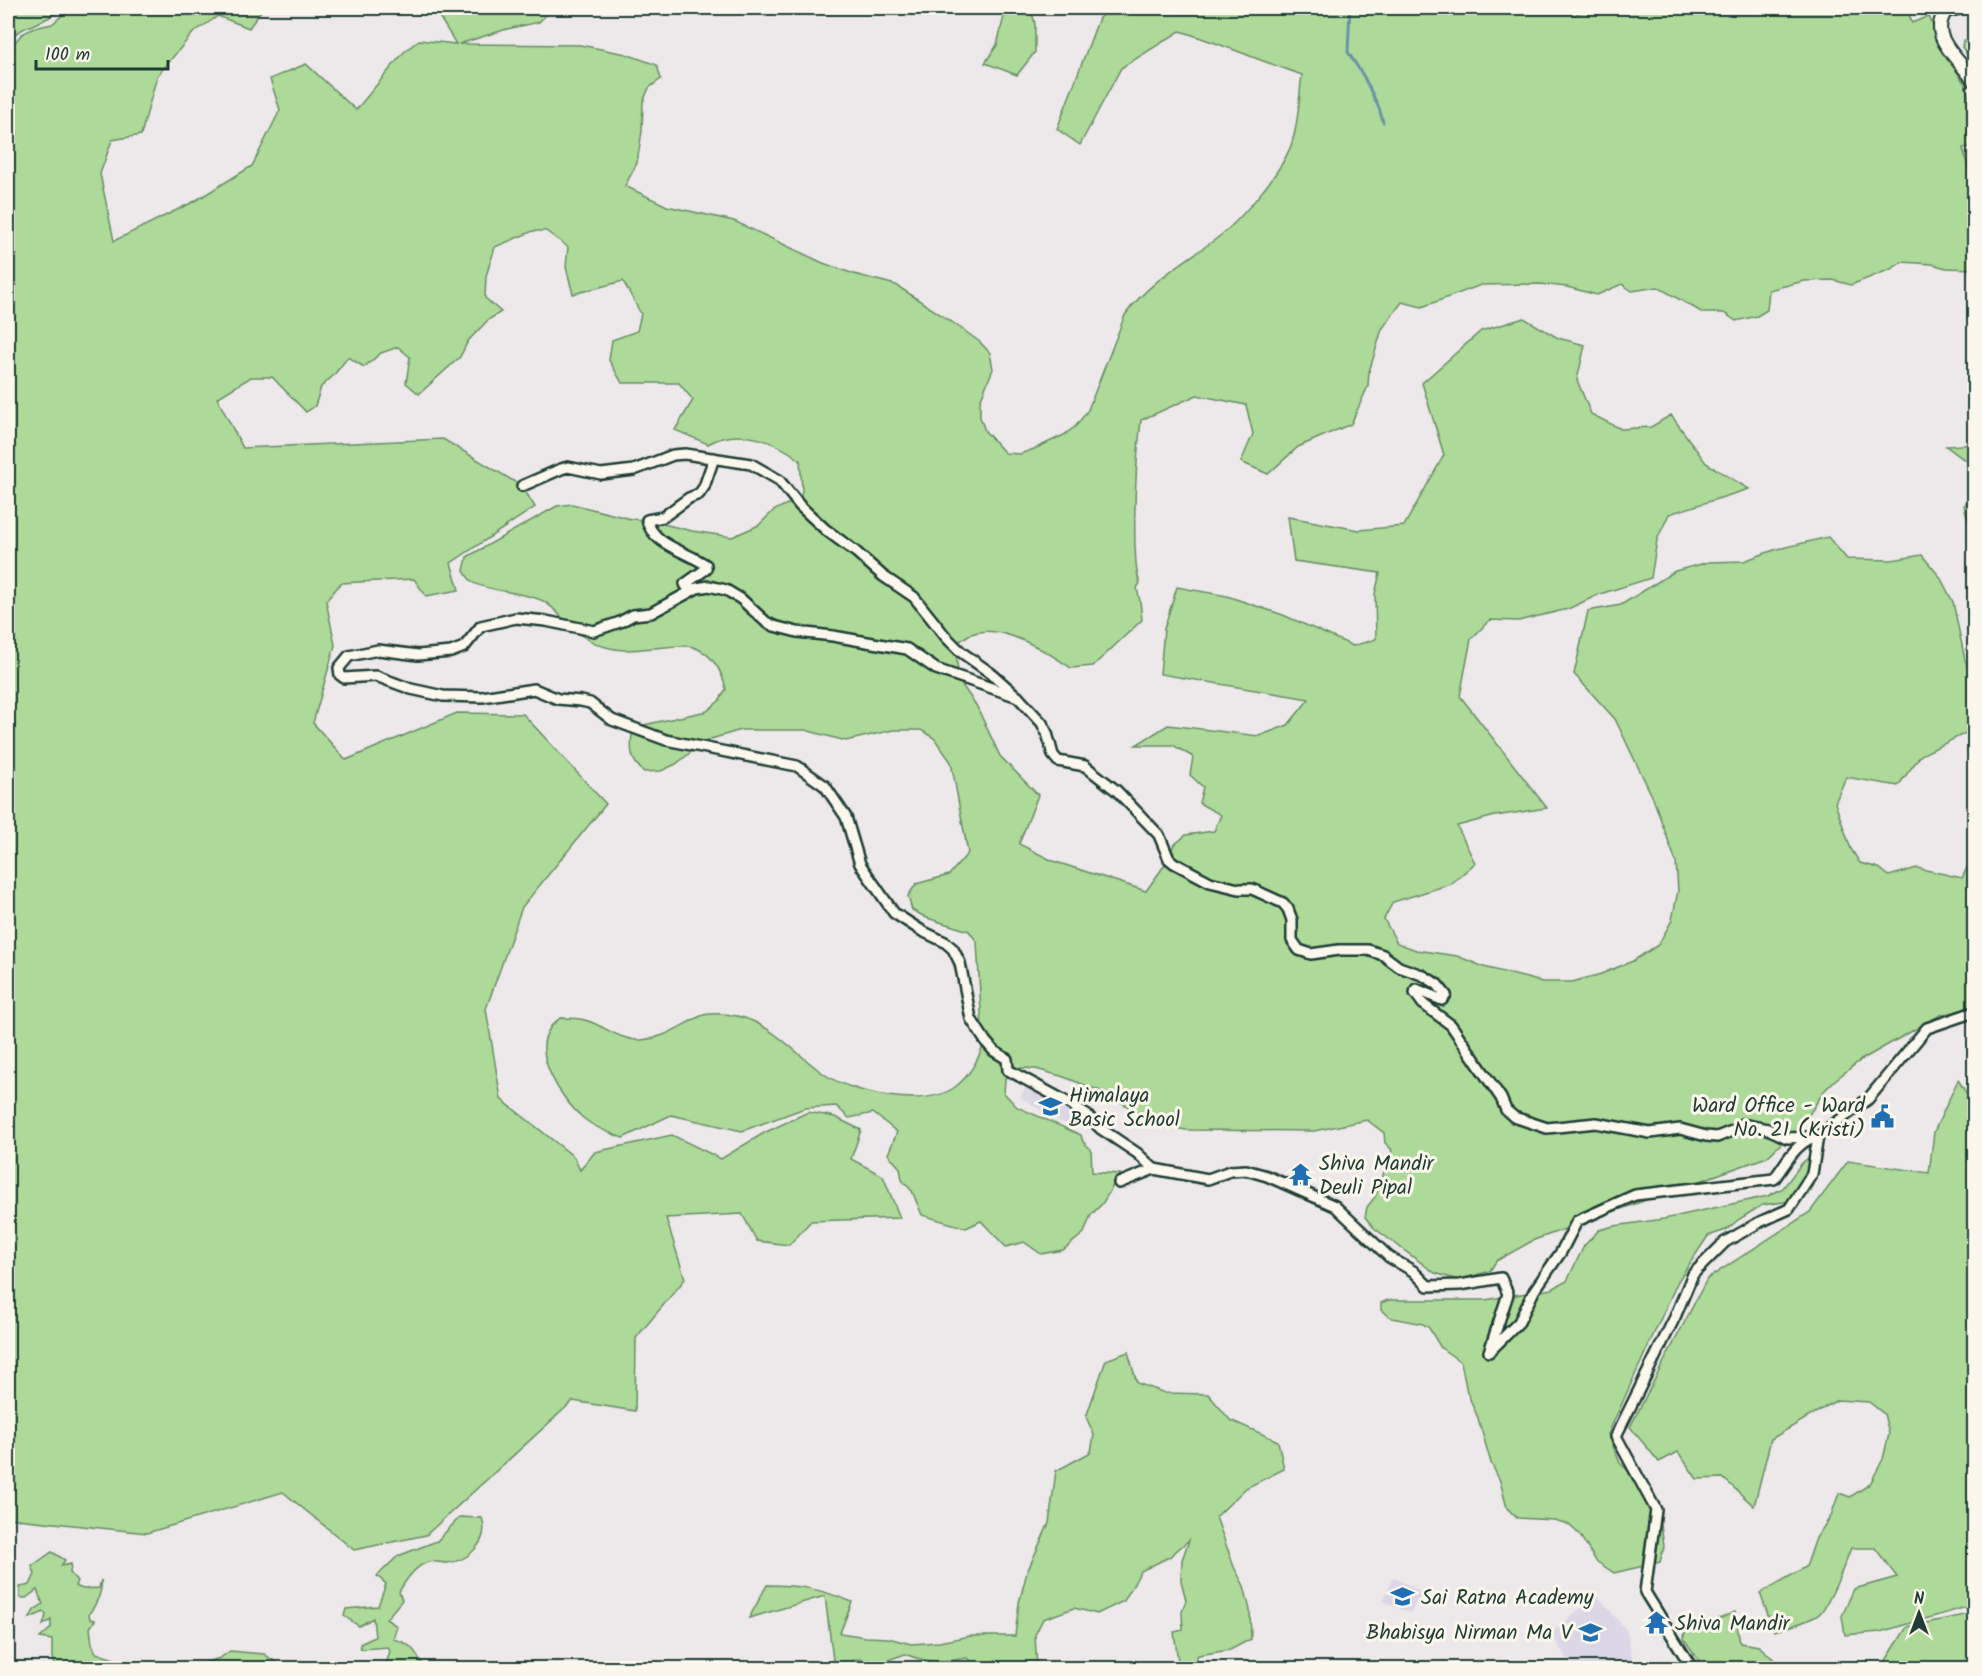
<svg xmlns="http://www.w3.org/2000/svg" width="1982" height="1676" viewBox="0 0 1982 1676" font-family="Kalam,sans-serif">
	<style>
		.built { fill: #dcd7e6 }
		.green { fill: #adda99; stroke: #668c66; stroke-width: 1.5 }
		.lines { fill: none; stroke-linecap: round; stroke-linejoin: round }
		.stream { stroke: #6b93aa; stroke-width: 3 }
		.minor-casing { stroke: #1f3d34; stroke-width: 14 }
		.major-casing { stroke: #1f3d34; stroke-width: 16 }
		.minor { stroke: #fbf7ec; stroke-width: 9 }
		.major { stroke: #fbf7ec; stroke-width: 12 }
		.labels { text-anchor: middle; stroke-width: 6; stroke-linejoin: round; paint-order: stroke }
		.poi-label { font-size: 21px; fill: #1f3d34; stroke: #fbf7ec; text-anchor: start }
	</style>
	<rect width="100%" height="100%" fill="#ede8e9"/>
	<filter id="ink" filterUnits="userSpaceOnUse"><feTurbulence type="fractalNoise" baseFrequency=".0167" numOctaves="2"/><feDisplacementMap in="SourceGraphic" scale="12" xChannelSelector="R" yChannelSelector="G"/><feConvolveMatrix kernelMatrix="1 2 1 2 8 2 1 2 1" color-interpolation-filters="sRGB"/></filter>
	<g filter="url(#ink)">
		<!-- built -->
		<g class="built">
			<polygon points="1028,1084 1086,1119 1074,1128 1052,1117 1020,1097"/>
			<polygon points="1393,1577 1423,1593 1410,1613 1383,1601"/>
			<polygon points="1597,1595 1627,1631 1634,1668 1572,1668 1551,1633"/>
		</g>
		<!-- green -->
		<g class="green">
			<path d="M8,8h53c-14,16 -39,16 -53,32z"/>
			<path d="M71,8h192l-14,20 -31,-12 -25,17 -36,43 -16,59 -29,5 -12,34 14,67 81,-40 57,-35 28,-56 -10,-31 36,-15 50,46 48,-58 15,-12 37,4 -22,-36h119l-14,14 -32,7 -48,15 121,1 46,9 31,11 4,14 -12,9 -6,14 -1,29 -5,32 -12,23 42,20 67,15 89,42 31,11 42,11 56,37 28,20 10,11 3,16 -13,32v16l5,14 20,22 15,1 14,-5 30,-14 12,-9 12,-16 37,-95c24,-33 58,-52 91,-76 24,-18 70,-71 77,-100 6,-20 6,-43 9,-64 -41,-14 -80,-31 -122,-44l-59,37 -41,77 -23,-16 42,-111 12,-10h454l9,7 18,-7 26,2 6,-2h283l5,15 17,-7 12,32 24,36 9,28v34l-11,2 11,41 -1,80 -27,-1 -14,-4 -30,-2 -11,7 -40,16 -18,-5 -29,1 -35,9 -2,20 -10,6 -21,5 -12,-8h-21l-45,-26 -26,4 -10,-7 -25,11 -30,-8 -27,-3 -59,1 -59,22 -20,-5 -20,27 -13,43 -1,14 -17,38 -53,23 -30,27 -27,-12 12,-28 -7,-29 -49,-10 -56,25c-5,42 -7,84 -6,126 1,13 0,25 5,37l-3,5 3,13 2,19 -49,46 -22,2c-23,-16 -71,-46 -100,-34 -5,2 -11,7 -16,11l4,36 17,24 24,51 38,39 -19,49 34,17 93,30 23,-32 4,-13 13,-11 28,-4 7,-16 -22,-12 4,-16 -13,-12 3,-18 -20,-12h-37l32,-20 91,11 29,-11 21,-26 -149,-25 4,-45 13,-42 50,9 56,19 70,31 23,-7 -1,-45 5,-21 -86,-12 -6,-44 71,13 45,-4 40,-71 -22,-72 59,-52 43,-13 34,20 27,7 -8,35 14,34 30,15 30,-2 20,-12 35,48 43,26 -80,25 -12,26 -6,38 -51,16 -32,15 -50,12 -28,-1 -19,19 -11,57 87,112 -52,8 -38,10 18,37 -24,21 -58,18 -9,17 13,24 19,7 41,6 27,11 58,15h30l29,-8 32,-13 25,-16 14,-25 6,-29 -2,-29 -23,-64 -38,-79 -41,-45 14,-63 33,-6 54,-34 34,-9 35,-1 30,-11 54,-13 19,22 45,1 30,-5 18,22 13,25 12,58 9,19v42l-2,9 -51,25 -23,31 -52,-9 -11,26 16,46 9,14 19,5 10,8 28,-8 45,10 12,-25v153l-21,7 -11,1 -81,46 -26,20 -11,11 -24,38 -13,9 -20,19 -233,83 -38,21 -6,10 -32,9 -23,-7 -61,-45 -9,-11 2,-10 8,-10 17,-47 -7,-7 -1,-10 -17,-13 -53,11 -128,-1 -28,-5 -50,-31 -44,-17 -28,-8 -14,-1 -13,2 -4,9 -1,14 13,14 64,28 2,7 8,7 1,23 28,2 -18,30 -11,11 -7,18 -21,17 -22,4 -17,-12 -18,5 -25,-26 -15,7 -44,-13 -10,-24 -10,-11 -2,-12 -12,-14 9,-22 -24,-19 -24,5 -13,-12 -31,2 -63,23 -71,-16 -48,23c-14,-5 -30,-11 -41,-21 -20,-17 -51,-63 -32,-89 2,-4 7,-7 10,-10 11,0 21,0 31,4 17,7 32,19 51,18 24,-2 39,-15 59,-24 8,-4 27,-2 36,0 34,7 60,39 87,58 29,20 101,35 131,13 14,-10 22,-25 28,-41l-6,-104 -8,-11 -42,-13 -15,-8 -4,-14 8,-12 33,-9 19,-22 -17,-91 -17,-24 -13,-8h-28l-47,11 -41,-11h-64l-30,9 -12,7 -23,18 -15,7 -17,1c-13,-11 -14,-21 -12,-38l12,-9 63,-14 12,-10 7,-12c-4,-18 -14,-36 -33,-42 -11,-4 -53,4 -69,3 -20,-1 -39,-10 -54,-24 -9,-8 -15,-19 -27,-25 -18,-9 -58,-10 -71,-19 -3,-3 -6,-8 -8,-11l3,-14 90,-51 15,-2 59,15 16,1 45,11 40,6 27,-12 14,-14 14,-7 13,2 2,-17 -2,-29c-25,-20 -62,-33 -92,-16l-33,-14 18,-30 -14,-17h-57l-13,-23 3,-20 25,-9 4,-17 -18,-33 -50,13 -7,-27 2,-20 -22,-16h-13l-38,16 -9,29 -1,22 16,14 -13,8 -20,21 -8,16 -41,37 -13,-11 4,-26 -12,-10 -17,6 -17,14 -16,-10 -14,18 -13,12 -6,19 -9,6 -34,-35h-21l-34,21 26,50 200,-9 79,47 13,21 -84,56 8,27 -33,6 -12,-17 -73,4 -15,18 9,44 -22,78 33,37 111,-47 66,1 83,90 -84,103 -36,102 15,90 73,58 6,13 15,-18 77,-17 49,24 43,-26 44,-21 27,5 26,13 -10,29 32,17 17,42 -89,3 -22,24 -32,-4 -15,-27 -76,4 19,61 -49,59 -1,73 -62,-10 -147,134 -72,15 -71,-58 -136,41 -139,-15v-1468l14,-16 12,-6 18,-4z"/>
			<polygon points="1006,8 1031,8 1035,24 1035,52 1017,75 985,63 997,45"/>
			<polygon points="1963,40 1974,44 1974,65 1962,47"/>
			<polygon points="1974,444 1974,462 1962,458 1946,446"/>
			<polygon points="1974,500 1974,543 1964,506 1967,502"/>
			<path d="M1958,1080l16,25v503h-11l-83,24 -35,3 -3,-19 12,-27 43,-12 -22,-29h-24c-5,13 -22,59 -33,67 -13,8 -29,12 -44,16l-14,-38 46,-26 10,-29 15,-22 8,-23 11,4 20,-13 13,-25 6,-25 -5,-20 -15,-12 -32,-2 -66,39 -17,67 -31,-28 -26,1 -19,-27 -19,10 -29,-35 77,-148 103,-67 38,-51 81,12 5,-41z"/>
			<polygon points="1808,1158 1815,1161 1815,1176 1811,1191 1805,1196 1799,1200 1762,1205 1738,1220 1726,1230 1708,1236 1678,1281 1608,1434 1620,1463 1648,1489 1659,1509 1664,1547 1660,1562 1614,1573 1596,1561 1579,1534 1568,1524 1554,1520 1517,1518 1507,1508 1500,1481 1491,1463 1478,1418 1467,1392 1461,1362 1441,1348 1429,1328 1423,1324 1392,1318 1381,1310 1381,1303 1388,1300 1485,1300 1552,1289 1567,1281 1584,1246 1599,1230 1614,1226 1664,1219 1768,1196 1783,1188 1802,1163"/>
			<path d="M1128,1352l9,31 28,10 43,1 22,26 48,21 6,28 -38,19 -30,29 18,50 10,19 6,24 1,29 -21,11 -32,5 -6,13h-13l-5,-36 9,-2 -1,-18 4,-12 -5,-19 1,-21 7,-20 -20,17 -28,14 -17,30 -27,13 -23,-6 -31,11 -8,16 2,33h-56l-14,-10c-25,4 -38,6 -62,-4l-22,8 -26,-3 -23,9 -9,-72 -76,22 18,-33c33,0 54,4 85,17l-12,31 26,4 22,1 23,6 28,-2 31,-6h45l4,-33 8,-31 22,-49 7,-52 35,-19 3,-17 -8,-18 20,-57z"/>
			<path d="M460,1517l22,1c8,23 -13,43 -35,45 -6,0 -14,-3 -19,-1 -13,4 -23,19 -29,30l3,8 -16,19 11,7 -4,13c20,5 21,11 31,28l-2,1h-37l5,-17 -2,-4 -27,2 -1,-5 15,-7 -2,-19 -14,8 -15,-10 2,-7 32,-3 8,-22 -9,-8 21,-20 39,-15z"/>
			<path d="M52,1552l13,8 -4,6 10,-2 -1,9 7,8 -2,5 8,3 16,-1 2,-8c2,11 -5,25 -12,34l1,5 5,1 -5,8 2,16 4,9 27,9 30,6h-98l-3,-10v-18l-12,-2 11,-10v-8l-8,5 3,-10 -2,-3 -14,6 4,-8 9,-6 -6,-14 -11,8h-6v-11l10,-2 5,-11 -3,-8z"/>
			<polygon points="1735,1612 1740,1643 1759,1646 1783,1668 1704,1668 1684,1639 1685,1628 1714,1621"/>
			<polygon points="1974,1613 1974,1668 1891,1668 1885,1662 1907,1627"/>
			<polygon points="230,1651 264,1654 280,1665 275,1668 186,1668 220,1658"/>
		</g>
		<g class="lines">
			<!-- stream -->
			<polyline class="stream" points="1350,8 1348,52 1364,77 1379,108 1383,122"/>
			<defs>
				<g id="minor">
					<polyline points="1945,12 1965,8"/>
					<polyline points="522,486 561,469 568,467 601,474 634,470 673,455 685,454 751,464 779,480 800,506 826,530 856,552 883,576 914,597 946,637 961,652 992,674 1018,697 1042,723 1047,733 1053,755 1058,761 1085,766 1117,791 1159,835 1169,859 1174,863 1210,882 1239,889 1252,889 1283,903 1288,909 1292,920 1292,940 1299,950 1311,954 1339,950 1368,950 1383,955 1399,967 1422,975 1437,984 1446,995 1442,1000 1416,989 1415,993 1423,1004 1451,1025 1501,1098 1506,1110 1514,1117 1547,1128 1596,1123 1650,1133 1680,1129 1706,1136 1717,1137 1737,1129 1742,1124 1768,1129 1787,1138 1810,1137"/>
					<path d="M694,589l-8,-3 -1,-2 21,-15v-4c-18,-13 -54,-20 -59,-45l16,-3 26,-19 10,-4 5,-7 10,-29"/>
					<polyline points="1018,697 936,669 907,649 833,636 797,632 774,626 766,622 741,599 726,590 709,586 697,588 651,613 633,615 620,622 594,631 546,621 516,618 481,626 464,647 451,652 418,655 378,650 349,656 339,668 340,675 344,678 376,676 411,689 443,696 482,697 534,689 558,699 581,701 590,703 612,720 666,740 797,766 825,786 846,817 860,864 894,913 922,931 945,942 953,949 960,963 971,1019 986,1042 994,1051 1007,1059 1008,1070 1065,1101 1088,1116 1101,1129 1137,1153 1154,1169"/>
					<path d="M1119,1183l35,-14 54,10 22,-8 16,-1 21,6 68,30 54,51 24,14 15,15 32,-1 41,-7 7,16 -19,58 30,-30 15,-31 27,-39 16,-31 58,-26 139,-16c12,-16 23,-39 44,-43l50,-37 59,-71 47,-16"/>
					<polyline points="1692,1668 1645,1592 1656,1510 1616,1436 1675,1317 1693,1274 1725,1242 1760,1222 1789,1209 1812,1174 1818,1136"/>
				</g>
				<path id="major" d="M1949,8c-26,26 11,51 25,73"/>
			</defs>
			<!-- minor casing -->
			<use href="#minor" class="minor-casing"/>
			<!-- major casing -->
			<use href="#major" class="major-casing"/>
			<!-- minor -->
			<use href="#minor" class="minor"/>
			<!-- major -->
			<use href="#major" class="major"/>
		</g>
	</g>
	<!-- icons -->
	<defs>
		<symbol id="school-bare" viewBox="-9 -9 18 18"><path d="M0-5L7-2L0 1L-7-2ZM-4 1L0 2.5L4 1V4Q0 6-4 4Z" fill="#1f6fb2" stroke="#fbf7ec" stroke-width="2.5" paint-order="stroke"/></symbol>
		<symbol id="civic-bare" viewBox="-9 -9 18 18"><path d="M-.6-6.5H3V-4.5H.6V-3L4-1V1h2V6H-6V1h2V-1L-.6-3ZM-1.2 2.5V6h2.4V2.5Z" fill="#1f6fb2" stroke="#fbf7ec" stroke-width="2.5" paint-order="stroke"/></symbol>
		<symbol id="temple-bare" viewBox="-9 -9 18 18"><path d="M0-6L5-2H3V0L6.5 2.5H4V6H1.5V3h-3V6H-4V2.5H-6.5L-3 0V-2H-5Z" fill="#1f6fb2" stroke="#fbf7ec" stroke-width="2.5" paint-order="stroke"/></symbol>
	</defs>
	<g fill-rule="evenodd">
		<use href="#school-bare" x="1034" y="1090" width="33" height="33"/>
		<use href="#civic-bare" x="1866" y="1100" width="33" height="33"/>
		<use href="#temple-bare" x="1284" y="1158" width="33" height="33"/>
		<use href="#school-bare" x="1386" y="1580" width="33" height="33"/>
		<use href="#temple-bare" x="1640" y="1606" width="33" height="33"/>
		<use href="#school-bare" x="1574" y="1616" width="33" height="33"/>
	</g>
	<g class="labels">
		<!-- poi labels -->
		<g class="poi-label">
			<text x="1069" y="1102">Himalaya<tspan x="1069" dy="24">Basic School</tspan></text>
			<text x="1865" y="1112" text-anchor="end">Ward Office - Ward<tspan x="1865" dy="24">No. 21 (Kristi)</tspan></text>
			<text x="1319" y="1170">Shiva Mandir<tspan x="1319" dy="24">Deuli Pipal</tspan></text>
			<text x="1421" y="1604">Sai Ratna Academy</text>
			<text x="1675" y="1630">Shiva Mandir</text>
			<text x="1572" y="1639" text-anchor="end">Bhabisya Nirman Ma V</text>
		</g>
	</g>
	<!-- margin -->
	<rect width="1982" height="1676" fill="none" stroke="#fbf7ec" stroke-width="30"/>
	<rect x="15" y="15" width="1952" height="1646" fill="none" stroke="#1f3d34" stroke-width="2" filter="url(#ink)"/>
	<!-- north arrow -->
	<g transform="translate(1919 1613)" stroke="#fbf7ec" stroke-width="4.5" paint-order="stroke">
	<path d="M0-4.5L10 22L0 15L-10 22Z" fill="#1f3d34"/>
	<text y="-9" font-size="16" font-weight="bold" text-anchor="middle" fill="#1f3d34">N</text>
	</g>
	<!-- scale -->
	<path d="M36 60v9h132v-9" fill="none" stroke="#1f3d34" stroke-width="3"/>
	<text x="45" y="60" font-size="18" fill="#1f3d34" stroke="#fbf7ec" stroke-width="4.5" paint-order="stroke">100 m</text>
</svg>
